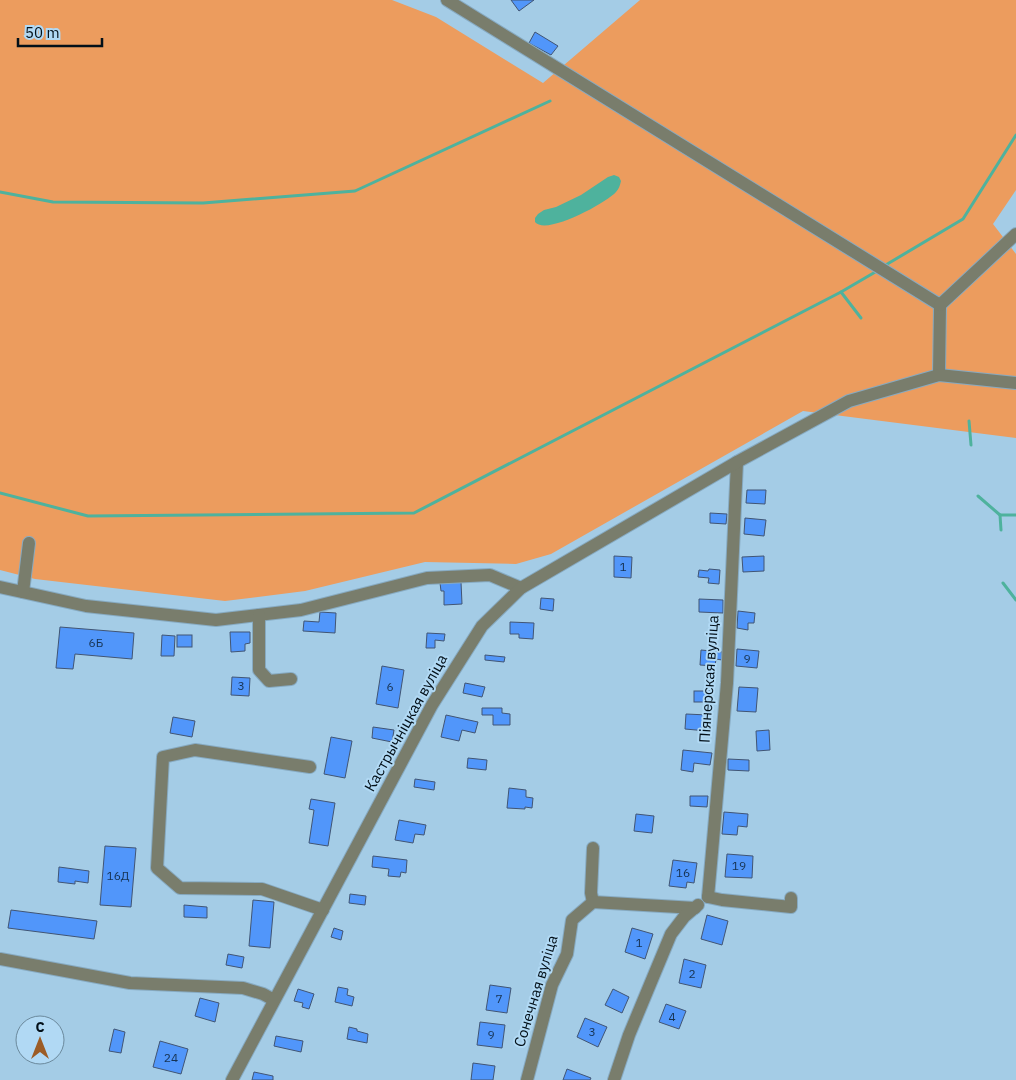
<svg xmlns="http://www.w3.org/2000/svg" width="1016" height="1080" viewBox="0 0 1016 1080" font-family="'IBM Plex Sans',sans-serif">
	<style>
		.green { fill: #ec9c5e }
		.water { fill: #4eb29d }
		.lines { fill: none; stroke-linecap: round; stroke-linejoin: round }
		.stream { stroke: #4eb29d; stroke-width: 3 }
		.building { fill: #5196fa; stroke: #415574 }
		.minor-casing { stroke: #87aac1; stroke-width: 14 }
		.minor { stroke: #797d6c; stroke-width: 12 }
		.labels { text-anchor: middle; stroke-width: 4; stroke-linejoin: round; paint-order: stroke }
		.number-label { font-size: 12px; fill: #163251 }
		.street-label { font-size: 15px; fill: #031019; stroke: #b1d9f4 }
	</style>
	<rect width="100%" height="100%" fill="#a4cce6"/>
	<!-- green -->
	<polygon class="green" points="0,0 392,0 436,17 543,83 640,0 1016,0 1016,190 993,224 1016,254 1016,438 803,411 551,554 516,564 425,562 305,591 225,601 35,579 0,570"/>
	<!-- water -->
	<path class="water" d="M614,175l5,2 2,4c-1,4 -2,8 -5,11 -10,11 -70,44 -81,30v-4l3,-4 6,-4 12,-3 25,-12 27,-18z"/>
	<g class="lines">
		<!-- stream -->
		<g class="stream">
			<polyline points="0,192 53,202 203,203 355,191 550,101"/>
			<polyline points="884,266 963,219 1016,135"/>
			<polyline points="841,292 861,318"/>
			<polyline points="969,421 971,445"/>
			<polyline points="0,493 88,516 414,513 841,292 877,271"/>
			<polyline points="978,496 1000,515 1016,515"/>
			<polyline points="1000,515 1001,530"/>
			<polyline points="1003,583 1016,600"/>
		</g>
	</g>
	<!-- building -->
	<g class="building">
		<polygon points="511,0 534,0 519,11"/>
		<polygon points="535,32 558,46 551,55 529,43"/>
		<polygon points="747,490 766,490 765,504 746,503"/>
		<polygon points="710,513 727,514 726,524 710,523"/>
		<polygon points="745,518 766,520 764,536 744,534"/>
		<polygon points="614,556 632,557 631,578 614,577"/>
		<polygon points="764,556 764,571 743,572 742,557"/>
		<polygon points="709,569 720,570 719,584 708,583 709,578 698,577 699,570 708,571"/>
		<polygon points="461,582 462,604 444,605 444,591 441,591 440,583"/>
		<polygon points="541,598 554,599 553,611 540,609"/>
		<polygon points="699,599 723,600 723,613 699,612"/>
		<polygon points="738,611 755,613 754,623 748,623 748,630 737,628"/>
		<polygon points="320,612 336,613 335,633 303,631 304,621 319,622"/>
		<polygon points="510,622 534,623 533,639 519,638 519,634 510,634"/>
		<polygon points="60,627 134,633 132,659 75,654 73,669 56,668"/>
		<polygon points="230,632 250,632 250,643 245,644 245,651 231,652"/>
		<polygon points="427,633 445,634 444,641 435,640 435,648 426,648"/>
		<polygon points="162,635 175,636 174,656 161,656"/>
		<rect x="177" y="635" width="15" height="12"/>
		<polygon points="737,649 759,651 757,668 736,666"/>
		<polygon points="701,650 722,652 722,660 716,659 715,666 700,665"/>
		<polygon points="485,655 505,657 504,662 485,660"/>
		<polygon points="382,666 404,670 398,708 376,704"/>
		<polygon points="232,677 250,678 249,696 231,695"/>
		<polygon points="465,683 485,687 482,697 463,693"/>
		<polygon points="739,687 758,688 756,712 737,711"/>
		<rect x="694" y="691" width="18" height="11"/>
		<polygon points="482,708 502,708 502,713 510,714 510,725 493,725 493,715 482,715"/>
		<polygon points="686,714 708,715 707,731 685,729"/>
		<polygon points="446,715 478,722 475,733 462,730 459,741 441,737"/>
		<polygon points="173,717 195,721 192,737 170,733"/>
		<polygon points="373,727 394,730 392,742 372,738"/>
		<polygon points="769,730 770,750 757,751 756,731"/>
		<polygon points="331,737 352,741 345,778 324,774"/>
		<polygon points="683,750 712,753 710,765 694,763 693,772 681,770"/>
		<polygon points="468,758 487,760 486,770 467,768"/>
		<polygon points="728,759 749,760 749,771 728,770"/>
		<polygon points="415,779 435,782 434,790 414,787"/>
		<polygon points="509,788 526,790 526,797 533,798 532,808 525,807 525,809 507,808"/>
		<polygon points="690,796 708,796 707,807 690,806"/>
		<polygon points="311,799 335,803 328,846 309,843 314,810 309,809"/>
		<polygon points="724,812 748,814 747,827 738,826 737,835 722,834"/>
		<polygon points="636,814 654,816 652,833 634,831"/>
		<polygon points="399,820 426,825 424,835 415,834 413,843 395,840"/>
		<polygon points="105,846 136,848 131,907 100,905"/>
		<polygon points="727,854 753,856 752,878 725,877"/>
		<polygon points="373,856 407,860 406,873 401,872 400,877 388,876 389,869 372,867"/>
		<polygon points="673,860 697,863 694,883 687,882 686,888 669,886"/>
		<polygon points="59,867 89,871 88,883 75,881 75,884 58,882"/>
		<polygon points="350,894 366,896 365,905 349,903"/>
		<polygon points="253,900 274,902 270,948 249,946"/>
		<polygon points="184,905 207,907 207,918 184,917"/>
		<polygon points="11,910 97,921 94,939 8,928"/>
		<polygon points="707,915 728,921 722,945 701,939"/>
		<polygon points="334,928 343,931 341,940 331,937"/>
		<polygon points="632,928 653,934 645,959 625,952"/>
		<polygon points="228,954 244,957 242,968 226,965"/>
		<polygon points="684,959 706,965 701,988 679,983"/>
		<polygon points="490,985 511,988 507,1013 486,1010"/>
		<polygon points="338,987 348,989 347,995 354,997 352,1006 335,1002"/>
		<polygon points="298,989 314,994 309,1009 302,1007 303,1003 294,1001"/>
		<polygon points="613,989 629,997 622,1013 605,1005"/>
		<polygon points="200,998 219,1003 215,1022 195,1016"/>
		<polygon points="666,1004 686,1011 679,1029 659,1022"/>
		<polygon points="585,1018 607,1027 598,1047 577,1037"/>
		<polygon points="480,1022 505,1025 502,1048 477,1045"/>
		<polygon points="349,1027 357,1029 357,1031 368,1034 367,1043 347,1039"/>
		<polygon points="114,1029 125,1032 121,1053 109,1051"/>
		<polygon points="276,1036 303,1041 301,1052 274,1046"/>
		<polygon points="160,1041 188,1049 181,1074 153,1067"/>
		<polygon points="473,1063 495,1066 493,1080 471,1080"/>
		<polygon points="567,1069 591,1078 590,1080 563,1080"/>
		<polygon points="254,1072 273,1076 273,1080 252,1080"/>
	</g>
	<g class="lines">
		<defs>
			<g id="minor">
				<polyline points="447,0 940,305 939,375"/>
				<polyline points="940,305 1016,234"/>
				<polyline points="0,587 86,606 216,620 301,610 427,578 490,575 521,588"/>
				<polyline points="23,592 29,543"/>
				<polyline points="259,615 259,670 269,681 291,679"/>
				<polyline points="310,767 195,750 163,757 157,868 180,888 262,889 323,910"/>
				<polyline points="593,848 591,893 593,902"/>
				<polyline points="708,897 727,683 737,462"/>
				<polyline points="708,897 722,900 791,907 791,898"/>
				<polyline points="0,959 130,983 243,988 263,994 274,1000"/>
				<polyline points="232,1080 432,705 482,626 521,588 737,462 849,401 939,375 1016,383"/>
				<polyline points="527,1080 552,985 567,954 572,920 593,902 695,908"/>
				<polyline points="614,1080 629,1035 671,934 684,917 698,905"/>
			</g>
		</defs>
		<!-- minor casing -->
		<use href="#minor" class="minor-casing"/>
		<!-- minor -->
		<use href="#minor" class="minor"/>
	</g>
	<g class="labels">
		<!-- number labels -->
		<g class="number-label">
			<text x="623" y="571">1</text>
			<text x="96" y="647">6Б</text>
			<text x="747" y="663">9</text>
			<text x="241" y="690">3</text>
			<text x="390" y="691">6</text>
			<text x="739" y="870">19</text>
			<text x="683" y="877">16</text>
			<text x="118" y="880">16Д</text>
			<text x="639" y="947">1</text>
			<text x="692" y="978">2</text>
			<text x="499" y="1003">7</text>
			<text x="672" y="1021">4</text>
			<text x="592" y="1036">3</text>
			<text x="491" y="1039">9</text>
			<text x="171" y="1062">24</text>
		</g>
		<!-- street labels -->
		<g class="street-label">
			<text transform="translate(709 679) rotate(-86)" y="5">Піянерская вуліца</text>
			<text transform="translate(406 723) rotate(-61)" y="5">Кастрычніцкая вуліца</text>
			<text transform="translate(536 991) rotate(-73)" y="5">Сонечная вуліца</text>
		</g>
	</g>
	<!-- north arrow -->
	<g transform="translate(40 1040)"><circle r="24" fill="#b1d9f4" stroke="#6b899c"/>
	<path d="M0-4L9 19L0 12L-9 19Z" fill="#9c5c25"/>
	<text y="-8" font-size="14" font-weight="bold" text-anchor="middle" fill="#031019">С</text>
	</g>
	<!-- scale -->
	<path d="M18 38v8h84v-8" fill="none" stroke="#031019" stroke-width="2.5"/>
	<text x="25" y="38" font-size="15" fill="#031019" stroke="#b1d9f4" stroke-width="4" paint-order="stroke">50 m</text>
</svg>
